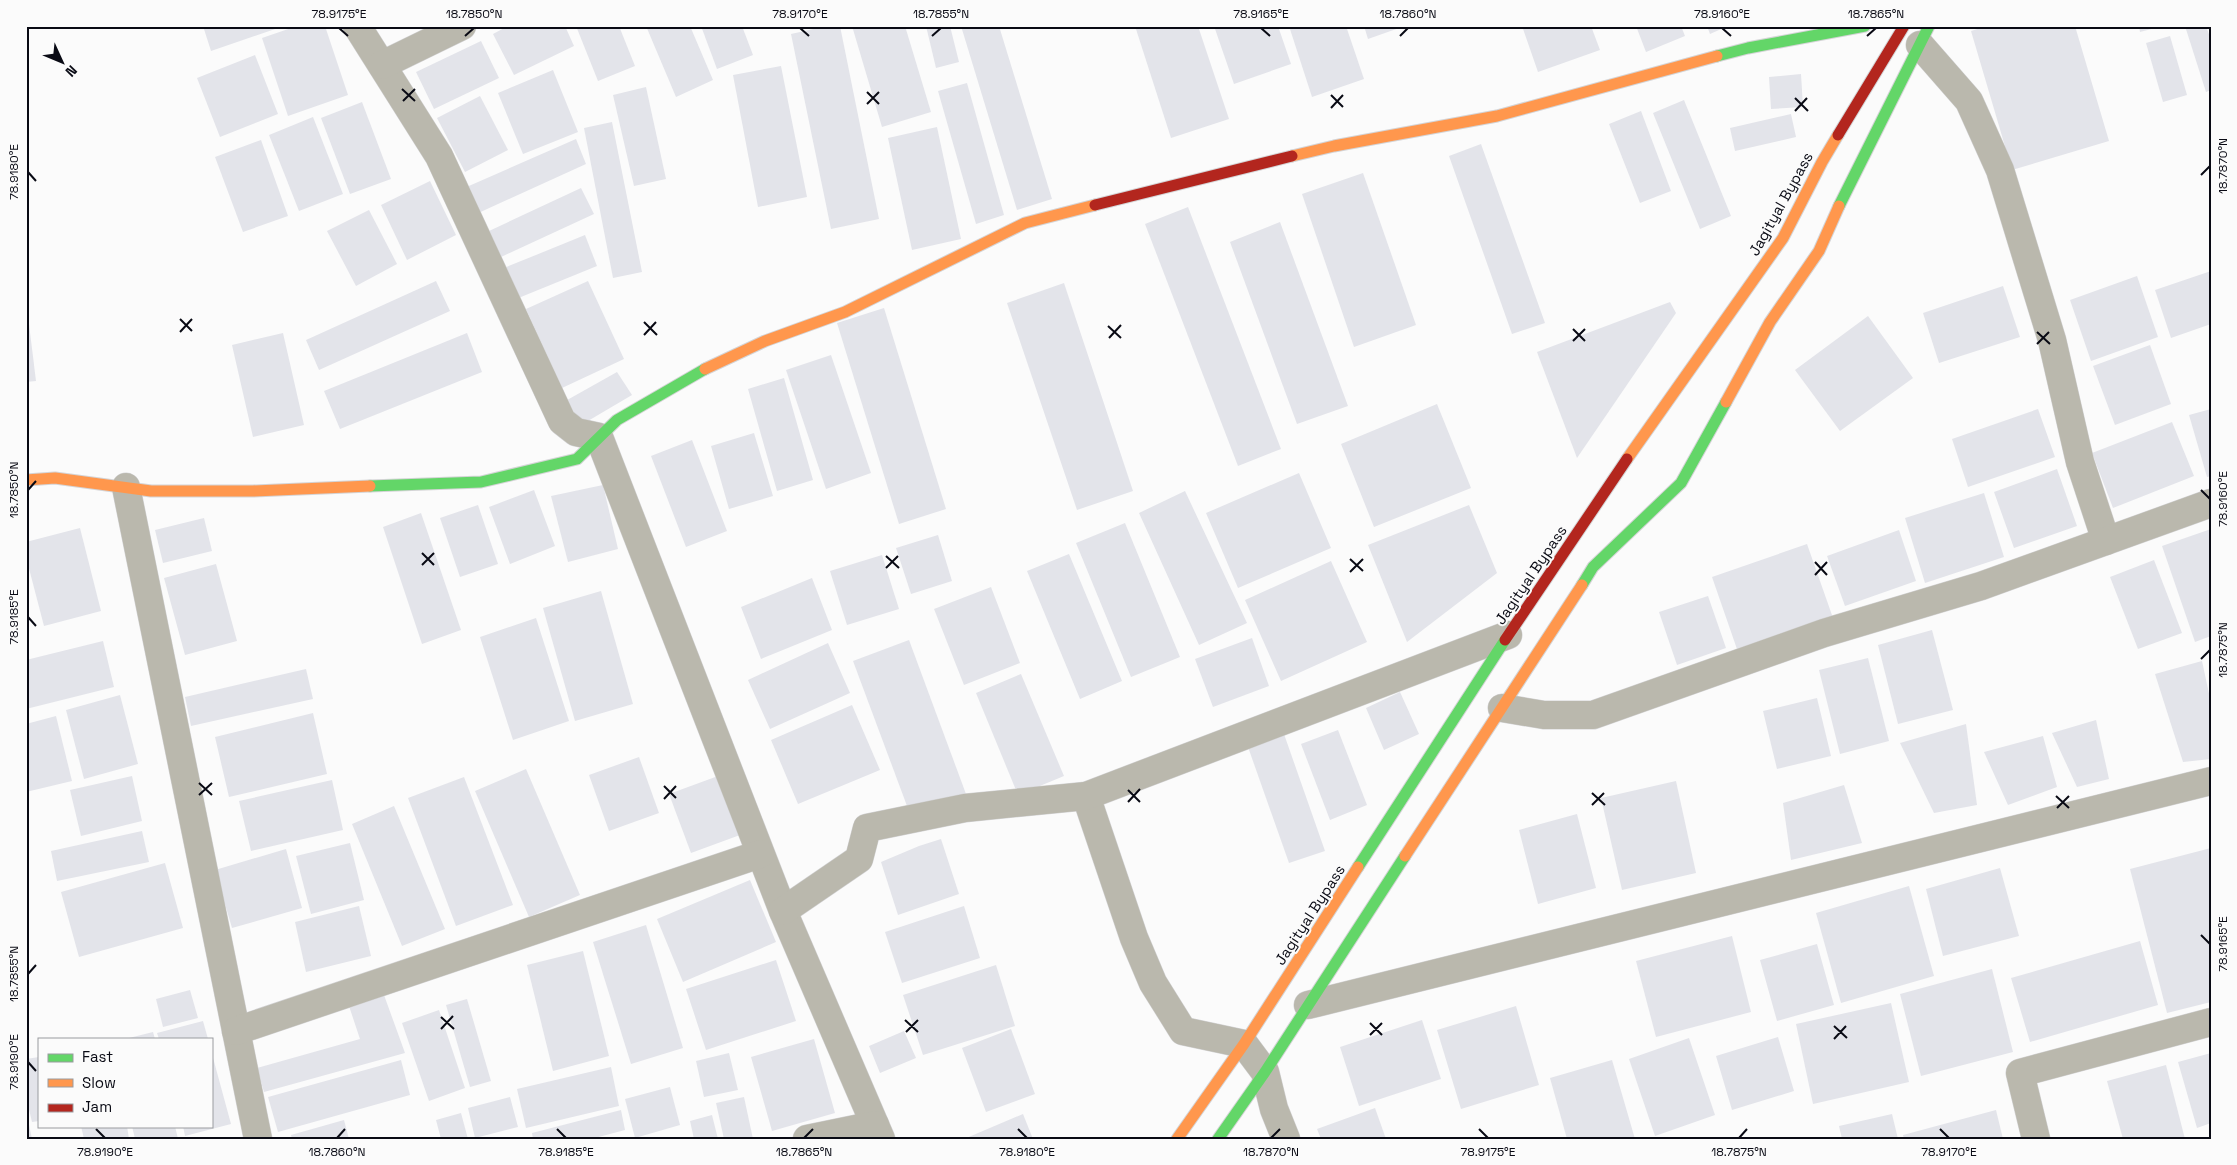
<svg xmlns="http://www.w3.org/2000/svg" width="2237" height="1165" viewBox="0 0 2237 1165" font-family="'Space Grotesk',sans-serif">
	<style>
		.building { fill: #e3e4ea }
		.lines { fill: none; stroke-linecap: round; stroke-linejoin: round }
		.street-casing { stroke: #d4d4d6; stroke-width: 29 }
		.fast-casing { stroke: #d4d4d6; stroke-width: 13 }
		.slow-casing { stroke: #d4d4d6; stroke-width: 13 }
		.jam-casing { stroke: #d4d4d6; stroke-width: 13 }
		.street { stroke: #bab8ad; stroke-width: 28 }
		.fast { stroke: #63d668; stroke-width: 11 }
		.slow { stroke: #ff974d; stroke-width: 11 }
		.jam { stroke: #b3261e; stroke-width: 11 }
		.ticks { fill: none; stroke: #090a14; stroke-width: 2 }
		.labels { text-anchor: middle; stroke-width: 4; stroke-linejoin: round; paint-order: stroke }
		.street-label { font-size: 15px; fill: #090a14; stroke: #fbfbfb }
		.neatline { fill: none; stroke: #090a14; stroke-width: 2 }
		.ticks-label { font-size: 12px; text-anchor: middle; fill: #090a14 }
	</style>
	<rect width="100%" height="100%" fill="#fbfbfb"/>
	<!-- building -->
	<g class="building">
		<polygon points="203,26 281,26 281,27 211,51"/>
		<polygon points="297,26 325,26 348,95 288,116 262,38"/>
		<polygon points="508,26 565,26 574,46 514,75 493,34"/>
		<polygon points="576,26 619,26 635,66 598,81"/>
		<polygon points="646,26 690,26 713,80 676,97"/>
		<polygon points="701,26 742,26 753,55 717,69"/>
		<polygon points="827,26 840,26 879,219 831,229 791,34"/>
		<polygon points="852,26 905,26 931,112 882,127"/>
		<polygon points="926,26 950,26 959,62 936,68"/>
		<polygon points="961,26 999,26 1052,199 1017,210"/>
		<polygon points="1135,26 1198,26 1229,119 1171,138"/>
		<polygon points="1214,26 1278,26 1291,64 1234,84"/>
		<polygon points="1289,26 1346,26 1364,79 1312,97"/>
		<polygon points="1364,26 1402,26 1402,27 1368,39"/>
		<polygon points="1522,26 1591,26 1600,50 1538,72"/>
		<polygon points="1636,26 1681,26 1685,36 1646,52"/>
		<polygon points="1707,26 1728,26 1710,34"/>
		<polygon points="1987,26 2075,26 2109,141 2012,170 1971,31"/>
		<polygon points="2139,26 2159,26 2159,27 2140,32"/>
		<polygon points="2185,26 2206,26 2211,40 2211,90 2206,92"/>
		<polygon points="2170,36 2187,95 2163,102 2146,43"/>
		<polygon points="481,41 499,78 434,109 416,72"/>
		<polygon points="255,55 278,114 220,137 197,78"/>
		<polygon points="781,66 807,197 758,207 733,75"/>
		<polygon points="553,70 578,132 523,154 498,93"/>
		<polygon points="1801,74 1803,107 1771,109 1769,77"/>
		<polygon points="967,83 1004,215 976,224 938,91"/>
		<polygon points="646,87 666,179 634,186 613,95"/>
		<polygon points="480,96 508,150 465,172 437,118"/>
		<polygon points="1684,100 1731,216 1700,229 1653,113"/>
		<polygon points="362,102 391,179 350,194 321,118"/>
		<polygon points="1641,111 1671,191 1640,203 1609,124"/>
		<polygon points="1791,114 1796,137 1735,151 1730,128"/>
		<polygon points="313,117 343,194 299,211 269,135"/>
		<polygon points="612,122 642,272 613,278 584,128"/>
		<polygon points="937,127 961,239 912,250 888,138"/>
		<polygon points="576,139 586,164 474,215 462,189"/>
		<polygon points="261,140 288,216 243,232 215,157"/>
		<polygon points="1481,144 1545,323 1512,334 1449,156"/>
		<polygon points="1363,173 1416,325 1354,347 1302,194"/>
		<polygon points="430,181 456,235 407,260 381,205"/>
		<polygon points="581,188 594,214 501,257 489,231"/>
		<polygon points="1188,207 1281,449 1238,466 1145,224"/>
		<polygon points="369,210 397,264 356,286 327,231"/>
		<polygon points="1280,222 1348,406 1297,424 1230,242"/>
		<polygon points="585,235 597,266 516,299 504,268"/>
		<polygon points="2211,271 2211,324 2171,338 2155,290"/>
		<polygon points="2137,276 2158,337 2091,361 2070,300"/>
		<polygon points="436,281 450,311 319,370 306,340"/>
		<polygon points="588,281 624,359 562,388 526,309"/>
		<polygon points="1064,283 1133,491 1077,510 1007,303"/>
		<polygon points="2003,286 2020,337 1939,363 1923,313"/>
		<polygon points="1670,302 1676,313 1577,458 1537,352"/>
		<polygon points="884,308 946,509 899,524 837,323"/>
		<polygon points="28,316 36,381 26,382 26,317"/>
		<polygon points="1868,316 1913,378 1840,431 1795,370"/>
		<polygon points="283,333 304,425 253,437 232,345"/>
		<polygon points="467,333 482,372 340,429 324,391"/>
		<polygon points="2150,345 2171,404 2115,425 2093,366"/>
		<polygon points="831,355 871,473 826,489 786,370"/>
		<polygon points="617,372 632,395 576,428 560,404"/>
		<polygon points="784,378 813,480 777,491 748,389"/>
		<polygon points="1437,404 1471,488 1374,527 1341,444"/>
		<polygon points="2038,409 2055,457 1968,487 1952,439"/>
		<polygon points="2211,409 2211,476 2207,477 2189,415"/>
		<polygon points="2172,422 2194,476 2113,508 2092,453"/>
		<polygon points="754,433 773,496 729,509 711,446"/>
		<polygon points="692,440 727,531 686,547 651,456"/>
		<polygon points="2057,469 2077,526 2014,548 1994,492"/>
		<polygon points="1299,473 1331,548 1238,588 1206,513"/>
		<polygon points="603,485 618,549 568,562 551,496"/>
		<polygon points="534,490 555,546 510,564 489,507"/>
		<polygon points="1185,491 1247,623 1199,645 1139,513"/>
		<polygon points="1984,493 2004,557 1925,583 1905,518"/>
		<polygon points="478,505 498,564 460,577 440,518"/>
		<polygon points="1469,505 1497,573 1407,642 1368,545"/>
		<polygon points="421,513 461,630 422,644 383,527"/>
		<polygon points="204,518 212,551 163,563 155,530"/>
		<polygon points="1125,523 1180,657 1131,677 1076,543"/>
		<polygon points="80,528 101,611 44,626 26,557 26,542"/>
		<polygon points="2211,529 2211,636 2195,642 2162,546"/>
		<polygon points="1899,530 1916,581 1845,606 1827,556"/>
		<polygon points="938,535 952,581 911,594 896,548"/>
		<polygon points="1807,544 1833,618 1738,652 1712,577"/>
		<polygon points="1069,554 1122,681 1080,699 1027,571"/>
		<polygon points="882,555 899,609 847,625 830,571"/>
		<polygon points="2154,560 2182,633 2138,649 2110,577"/>
		<polygon points="1331,561 1367,642 1281,681 1245,600"/>
		<polygon points="216,564 237,641 185,655 164,578"/>
		<polygon points="812,578 832,630 761,659 741,607"/>
		<polygon points="991,587 1020,663 964,685 934,609"/>
		<polygon points="601,591 633,704 575,721 543,608"/>
		<polygon points="1708,596 1726,648 1677,665 1659,612"/>
		<polygon points="536,618 569,721 513,740 480,637"/>
		<polygon points="1932,630 1953,710 1898,724 1878,645"/>
		<polygon points="1252,638 1269,686 1213,707 1195,659"/>
		<polygon points="909,640 966,794 910,814 853,661"/>
		<polygon points="103,641 114,687 26,709 26,660"/>
		<polygon points="828,643 850,693 770,729 748,680"/>
		<polygon points="1868,658 1889,741 1840,754 1819,670"/>
		<polygon points="2202,661 2211,703 2211,759 2183,762 2155,674"/>
		<polygon points="306,669 313,699 191,726 185,697"/>
		<polygon points="1021,674 1064,776 1018,795 976,693"/>
		<polygon points="1400,692 1419,734 1384,750 1366,708"/>
		<polygon points="120,695 138,764 84,779 66,710"/>
		<polygon points="1817,698 1831,756 1777,769 1763,711"/>
		<polygon points="852,705 880,770 798,804 771,740"/>
		<polygon points="313,713 327,774 229,797 215,737"/>
		<polygon points="56,716 72,781 26,792 26,724"/>
		<polygon points="2096,720 2109,779 2077,787 2052,733"/>
		<polygon points="1966,724 1977,805 1934,813 1900,743"/>
		<polygon points="1338,730 1367,805 1330,820 1301,744"/>
		<polygon points="1284,734 1325,851 1289,863 1248,747"/>
		<polygon points="2043,736 2057,787 2008,805 1984,752"/>
		<polygon points="639,757 659,813 609,831 589,775"/>
		<polygon points="526,769 580,895 529,917 475,791"/>
		<polygon points="132,776 142,821 81,836 70,790"/>
		<polygon points="718,776 740,835 691,853 669,794"/>
		<polygon points="464,777 513,905 456,926 408,798"/>
		<polygon points="332,780 343,830 251,851 239,801"/>
		<polygon points="1676,781 1696,873 1622,890 1601,798"/>
		<polygon points="1844,785 1862,843 1791,860 1783,803"/>
		<polygon points="394,806 445,929 402,946 352,824"/>
		<polygon points="1577,814 1596,888 1538,904 1519,830"/>
		<polygon points="142,831 149,862 57,881 51,851"/>
		<polygon points="941,839 959,894 898,915 881,862 919,846"/>
		<polygon points="350,843 364,900 311,914 296,856"/>
		<polygon points="2211,848 2211,1002 2167,1013 2130,869"/>
		<polygon points="286,849 302,908 232,928 215,870"/>
		<polygon points="165,863 183,928 79,957 61,892"/>
		<polygon points="2000,868 2019,936 1943,956 1926,889"/>
		<polygon points="750,880 776,942 683,982 657,919"/>
		<polygon points="1909,886 1934,976 1841,1003 1816,913"/>
		<polygon points="359,906 371,956 306,972 295,922"/>
		<polygon points="964,906 980,958 902,983 885,932"/>
		<polygon points="646,925 683,1048 631,1064 593,942"/>
		<polygon points="1732,936 1751,1012 1656,1037 1636,961"/>
		<polygon points="2140,941 2158,1005 2030,1042 2011,978"/>
		<polygon points="1817,944 1834,1005 1777,1021 1760,960"/>
		<polygon points="583,951 609,1056 553,1071 527,965"/>
		<polygon points="776,960 796,1021 706,1050 686,989"/>
		<polygon points="996,965 1015,1026 923,1055 903,995"/>
		<polygon points="1992,969 2013,1052 1921,1076 1900,994"/>
		<polygon points="190,990 198,1018 163,1027 156,999"/>
		<polygon points="384,995 405,1053 264,1092 257,1068 360,1039 349,1006"/>
		<polygon points="467,999 491,1081 470,1087 446,1005"/>
		<polygon points="1891,1003 1909,1082 1813,1104 1796,1024"/>
		<polygon points="1516,1006 1539,1085 1461,1109 1437,1030"/>
		<polygon points="439,1010 465,1088 429,1101 402,1023"/>
		<polygon points="1422,1020 1441,1079 1359,1106 1340,1047"/>
		<polygon points="203,1021 208,1039 159,1039 157,1033"/>
		<polygon points="1011,1029 1035,1094 986,1112 962,1048"/>
		<polygon points="904,1031 916,1058 880,1073 869,1046"/>
		<polygon points="153,1032 155,1039 129,1039 129,1038"/>
		<polygon points="1778,1037 1794,1091 1732,1110 1716,1056"/>
		<polygon points="1689,1038 1715,1115 1655,1136 1629,1059"/>
		<polygon points="814,1039 835,1113 772,1131 751,1057"/>
		<polygon points="729,1053 738,1090 704,1097 696,1061"/>
		<polygon points="2211,1053 2211,1123 2197,1128 2178,1062"/>
		<polygon points="212,1054 231,1124 185,1136 183,1126 211,1126"/>
		<polygon points="39,1057 39,1121 32,1122 26,1097 26,1059"/>
		<polygon points="401,1060 410,1095 278,1132 268,1097"/>
		<polygon points="1612,1060 1635,1139 1567,1139 1550,1078"/>
		<polygon points="2166,1065 2185,1139 2123,1139 2107,1081"/>
		<polygon points="611,1067 619,1106 526,1128 517,1089"/>
		<polygon points="670,1087 680,1125 635,1138 625,1099"/>
		<polygon points="510,1097 518,1127 475,1138 468,1108"/>
		<polygon points="744,1097 753,1139 724,1139 716,1103"/>
		<polygon points="1375,1108 1386,1139 1321,1139 1317,1129"/>
		<polygon points="621,1110 625,1130 591,1139 533,1139 532,1133"/>
		<polygon points="1996,1110 2003,1139 1904,1139 1903,1135"/>
		<polygon points="461,1113 468,1139 441,1139 436,1120"/>
		<polygon points="1023,1114 1033,1139 964,1139"/>
		<polygon points="1892,1114 1898,1139 1842,1139 1839,1126"/>
		<polygon points="26,1115 27,1115 32,1139 26,1139"/>
		<polygon points="712,1115 718,1139 694,1139 690,1121"/>
		<polygon points="344,1120 349,1139 292,1139 291,1135"/>
		<polygon points="81,1126 127,1126 129,1139 84,1139"/>
		<polygon points="132,1126 175,1126 178,1139 135,1139"/>
	</g>
	<g class="lines">
		<defs>
			<g id="street">
				<polyline points="357,26 439,156 562,421 576,432 599,437 783,911 881,1139"/>
				<polyline points="1920,45 1969,101 2000,170 2052,340 2080,462 2106,541"/>
				<polyline points="382,65 462,26"/>
				<polyline points="126,487 258,1139"/>
				<polyline points="1502,708 1544,715 1593,715 1824,633 1981,586 2211,503"/>
				<polyline points="1086,796 1134,938 1153,983 1183,1031 1244,1044 1265,1072 1274,1109 1286,1139"/>
				<polyline points="783,911 859,859 867,828 965,808 1086,796 1508,635"/>
				<polyline points="1308,1005 2211,781"/>
				<polyline points="236,1031 760,854"/>
				<polyline points="807,1139 875,1125"/>
				<polyline points="2036,1139 2020,1073 2211,1022"/>
			</g>
			<g id="fast">
				<polyline points="1717,56 1748,48 1865,26"/>
				<polyline points="1839,206 1929,26"/>
				<polyline points="370,486 481,482 577,459 617,420 705,369"/>
				<polyline points="1582,585 1593,567 1681,483 1726,402"/>
				<polyline points="1358,867 1505,640"/>
				<polyline points="1218,1139 1265,1072 1405,856"/>
			</g>
			<g id="slow">
				<polyline points="1292,156 1334,146 1497,116 1717,56"/>
				<polyline points="705,369 765,341 845,312 1025,223 1095,205"/>
				<polyline points="1726,402 1770,322 1819,251 1839,206"/>
				<polyline points="1627,459 1783,238 1822,162 1838,135"/>
				<polyline points="26,480 55,478 151,491 253,491 370,486"/>
				<polyline points="1405,856 1582,585"/>
				<polyline points="1177,1139 1244,1044 1358,867"/>
			</g>
			<g id="jam">
				<polyline points="1838,135 1904,26"/>
				<polyline points="1095,205 1292,156"/>
				<polyline points="1505,640 1627,459"/>
			</g>
		</defs>
		<!-- street casing -->
		<use href="#street" class="street-casing"/>
		<!-- fast casing -->
		<use href="#fast" class="fast-casing"/>
		<!-- slow casing -->
		<use href="#slow" class="slow-casing"/>
		<!-- jam casing -->
		<use href="#jam" class="jam-casing"/>
		<!-- street -->
		<use href="#street" class="street"/>
		<!-- fast -->
		<use href="#fast" class="fast"/>
		<!-- slow -->
		<use href="#slow" class="slow"/>
		<!-- jam -->
		<use href="#jam" class="jam"/>
	</g>
	<!-- ticks -->
	<path class="ticks" d="M339,28l9,8M800,28l9,8M1261,28l9,8M1722,28l9,8M465,36l9,-8M932,36l9,-8M1400,36l8,-8M1867,36l9,-8M402,89l13,12M867,92l12,12M1331,95l12,12M1795,98l13,13M403,101l12,-12M867,104l12,-12M1331,108l12,-13M1795,111l12,-13M28,172l8,9M2201,175l9,-9M180,319l12,12M644,322l13,13M1108,326l13,12M1573,329l12,12M180,332l12,-13M2037,332l13,12M644,335l12,-13M1109,338l12,-13M1573,341l12,-12M2037,344l12,-12M28,490l8,-9M2201,490l9,9M422,553l12,12M886,556l13,12M1350,559l13,12M1815,562l12,13M422,565l12,-12M886,568l12,-12M1350,572l13,-13M1815,575l12,-13M28,617l8,9M2201,659l9,-9M199,783l13,12M664,786l12,12M1128,790l12,12M1592,793l13,12M199,795l13,-12M2056,796l13,12M664,799l12,-13M1128,802l12,-13M1592,805l12,-12M2057,808l12,-12M2201,935l9,9M28,974l8,-9M441,1017l13,12M905,1020l13,12M1370,1023l12,12M1834,1026l13,12M441,1029l12,-13M906,1032l12,-12M1370,1035l12,-12M1834,1039l12,-13M28,1062l8,9M96,1129l9,9M557,1129l9,9M1018,1129l9,9M1479,1129l9,9M1940,1129l9,9M337,1138l8,-9M804,1138l9,-9M1271,1138l9,-9M1739,1138l8,-9"/>
	<g class="labels">
		<!-- street labels -->
		<g class="street-label">
			<text transform="translate(1781 204) rotate(-61)" y="5">Jagityal Bypass</text>
			<text transform="translate(1531 575) rotate(-56)" y="5">Jagityal Bypass</text>
			<text transform="translate(1310 915) rotate(-57)" y="5">Jagityal Bypass</text>
		</g>
	</g>
	<!-- border -->
	<rect width="2237" height="1165" fill="none" stroke="#fbfbfb" stroke-width="55"/>
	<!-- legend -->
	<rect x="38" y="1038" width="175" height="90" fill="#fbfbfb" stroke="#9a9b9f"/>
	<rect x="48" y="1054" width="25" height="8" fill="#63d668" stroke="#9a9b9f"/>
	<text x="82" y="1062" font-size="15" fill="#090a14">Fast</text>
	<rect x="48" y="1079" width="25" height="8" fill="#ff974d" stroke="#9a9b9f"/>
	<text x="82" y="1088" font-size="15" fill="#090a14">Slow</text>
	<rect x="48" y="1104" width="25" height="8" fill="#b3261e" stroke="#9a9b9f"/>
	<text x="82" y="1112" font-size="15" fill="#090a14">Jam</text>
	<!-- north arrow -->
	<g transform="translate(62 62) rotate(134)" stroke="#fbfbfb" stroke-width="4" paint-order="stroke">
	<path d="M0-4L9 19L0 12L-9 19Z" fill="#090a14"/>
	<text y="-8" font-size="14" font-weight="bold" text-anchor="middle" fill="#090a14">N</text>
	</g>
	<rect x="28" y="28" width="2182" height="1110" class="neatline"/>
	<g class="ticks-label">
		<text x="339" y="18">78.9175°E</text>
		<text x="474" y="18">18.7850°N</text>
		<text x="800" y="18">78.9170°E</text>
		<text x="941" y="18">18.7855°N</text>
		<text x="1261" y="18">78.9165°E</text>
		<text x="1408" y="18">18.7860°N</text>
		<text x="1722" y="18">78.9160°E</text>
		<text x="1876" y="18">18.7865°N</text>
		<text transform="translate(2223 166) rotate(-90)" y="4">18.7870°N</text>
		<text transform="translate(14 172) rotate(-90)" y="4">78.9180°E</text>
		<text transform="translate(14 490) rotate(-90)" y="4">18.7850°N</text>
		<text transform="translate(2223 499) rotate(-90)" y="4">78.9160°E</text>
		<text transform="translate(14 617) rotate(-90)" y="4">78.9185°E</text>
		<text transform="translate(2223 650) rotate(-90)" y="4">18.7875°N</text>
		<text transform="translate(2223 944) rotate(-90)" y="4">78.9165°E</text>
		<text transform="translate(14 974) rotate(-90)" y="4">18.7855°N</text>
		<text transform="translate(14 1062) rotate(-90)" y="4">78.9190°E</text>
		<text x="105" y="1156">78.9190°E</text>
		<text x="337" y="1156">18.7860°N</text>
		<text x="566" y="1156">78.9185°E</text>
		<text x="804" y="1156">18.7865°N</text>
		<text x="1027" y="1156">78.9180°E</text>
		<text x="1271" y="1156">18.7870°N</text>
		<text x="1488" y="1156">78.9175°E</text>
		<text x="1739" y="1156">18.7875°N</text>
		<text x="1949" y="1156">78.9170°E</text>
	</g>
</svg>
